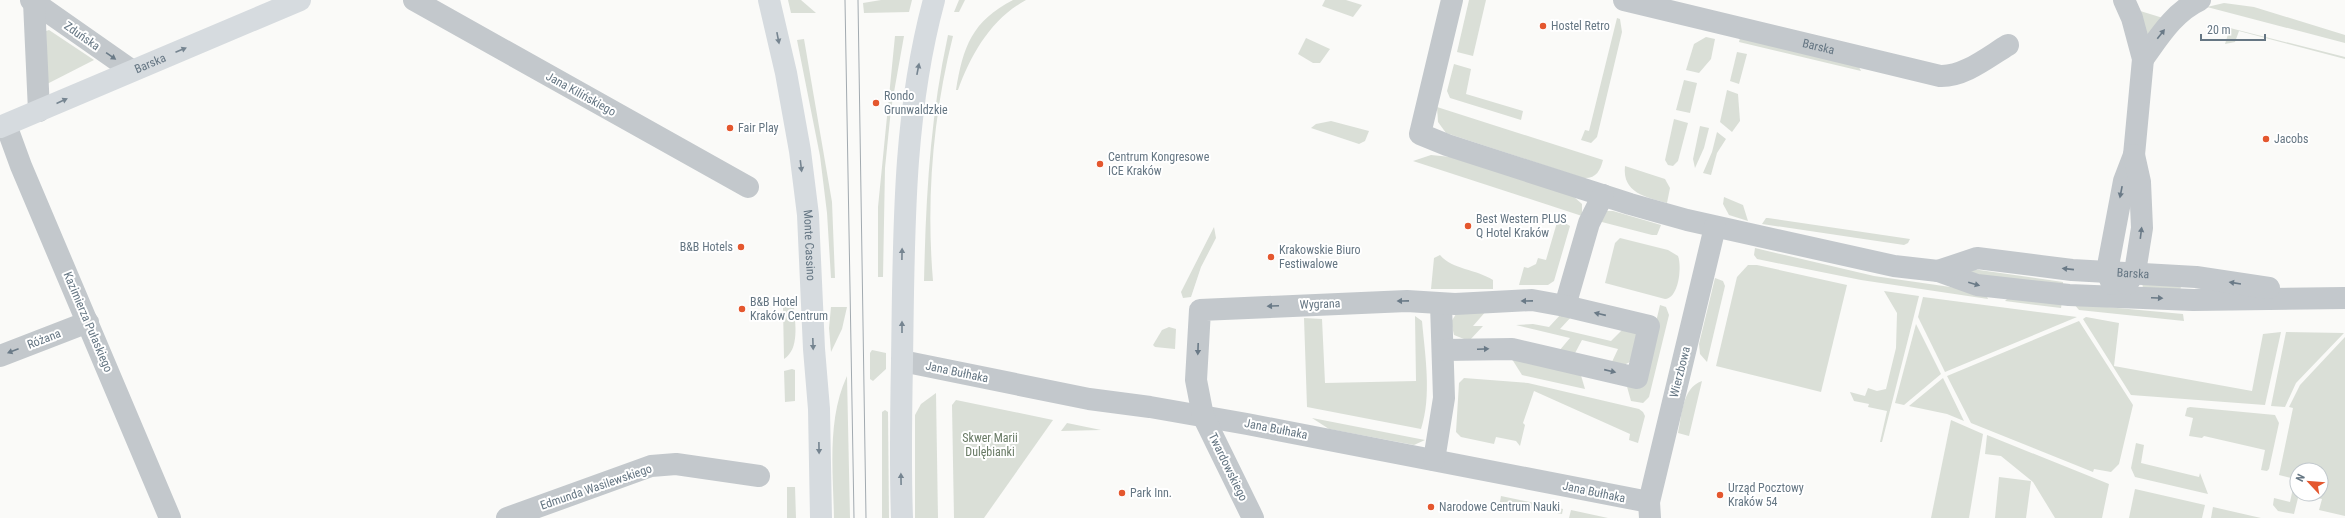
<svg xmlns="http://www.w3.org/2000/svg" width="2345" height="518" viewBox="0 0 2345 518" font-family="'Roboto Condensed',sans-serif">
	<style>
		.green { fill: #dadfd7 }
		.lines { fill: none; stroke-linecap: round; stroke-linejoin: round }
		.street { stroke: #c3c8cc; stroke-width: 22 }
		.secondary { stroke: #d6dbdf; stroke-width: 22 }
		.tram { stroke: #a2aab0; stroke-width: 1 }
		.oneway { fill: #6a7a87 }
		.oneway2 { fill: #768591 }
		.poi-dot { fill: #e4572e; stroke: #fff; stroke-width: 1.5 }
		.labels { text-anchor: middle; stroke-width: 4; stroke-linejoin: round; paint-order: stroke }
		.poi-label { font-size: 12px; fill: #657683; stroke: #fff; text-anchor: start }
		.street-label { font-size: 12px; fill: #657683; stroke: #fff }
		.park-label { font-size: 12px; fill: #687a64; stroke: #fff }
	</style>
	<rect width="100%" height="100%" fill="#fafaf8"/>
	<!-- green -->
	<g class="green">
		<polygon points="788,0 801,0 816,13 791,13"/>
		<polygon points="881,0 912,0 909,12 864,13 863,3"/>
		<polygon points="959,0 965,0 959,12 954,12"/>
		<path d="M1013,0h13c-35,19 -55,54 -68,90h-2c7,-43 16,-69 57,-90z"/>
		<polygon points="1325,0 1346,0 1362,5 1353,17 1322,6"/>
		<polygon points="1469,0 1486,0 1473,56 1457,52"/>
		<polygon points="2224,3 2254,7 2345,35 2345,43 2207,7"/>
		<polygon points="2137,10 2163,18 2147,39"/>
		<polygon points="1617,18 1620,19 1622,32 1597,137 1591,143 1581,140 1585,130 1589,131"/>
		<polygon points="2230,28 2345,57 2345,59 2239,31 2235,42 2225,44"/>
		<polygon points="49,30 94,60 47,84 46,31"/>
		<path d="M948,35l5,1c-20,80 -27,163 -20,245h-9c2,-84 6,-163 24,-246z"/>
		<polygon points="895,36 904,36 891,109 885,168 883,277 878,277 878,207"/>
		<polygon points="1706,37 1715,39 1711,59 1699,73 1686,70 1694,44"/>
		<polygon points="1306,38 1330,49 1320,63 1313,63 1298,54"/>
		<polygon points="1740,38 1859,67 1861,71 1739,42"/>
		<polygon points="804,39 832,202 835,278 831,278 827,213 820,156 797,40"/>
		<polygon points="1737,52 1747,54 1739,84 1730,81"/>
		<polygon points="1454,64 1471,69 1466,94 1523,111 1521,120 1450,98 1447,91"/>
		<polygon points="1684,80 1697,83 1690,113 1676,110"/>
		<polygon points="1727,90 1738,94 1740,121 1732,132 1720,122"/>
		<path d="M1437,107l166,53c-3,11 -7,19 -20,18l-137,-45 -8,-11z"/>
		<polygon points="1674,119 1688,123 1678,161 1673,166 1668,165 1665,160"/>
		<polygon points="1331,121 1369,131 1365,141 1359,144 1311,128 1316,124"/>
		<polygon points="1700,126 1709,128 1704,148 1695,168 1693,159"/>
		<polygon points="1717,132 1726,139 1717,153 1711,175 1703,173 1712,152"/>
		<polygon points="1431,155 1451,157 1573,196 1582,204 1582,216 1413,161"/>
		<path d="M1625,166l40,13 5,9 -3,15c-21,-6 -45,-10 -42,-37z"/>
		<polygon points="1724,197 1743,205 1748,221 1729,215 1723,204"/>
		<polygon points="1607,211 1613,211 1661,225 1657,235 1652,235 1598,221"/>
		<polygon points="1766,218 1768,218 1910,239 1908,243 1904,245 1762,224"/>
		<polygon points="1558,219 1570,226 1554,281 1548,285 1519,285 1524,267 1528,268 1536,264 1538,258 1546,260"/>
		<polygon points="1214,227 1216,238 1201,267 1191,297 1183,298 1181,292"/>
		<path d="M1620,238l48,12 10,6c4,10 1,42 -13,43l-60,-16 10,-40z"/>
		<polygon points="1755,248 1874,276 1985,292 1988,299 1861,280 1757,259 1754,255"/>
		<path d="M1440,255c13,15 36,14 53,25v9h-62l3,-31z"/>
		<polygon points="1748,265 1757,265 1847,285 1821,392 1716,366 1737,277"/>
		<polygon points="1958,267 2063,282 2063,287 1957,273"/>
		<polygon points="1715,278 1723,281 1725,286 1707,362 1700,354 1699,344"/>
		<polygon points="2142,283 2181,286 2180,293 2143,288"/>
		<polygon points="1884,291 1919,296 1882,442 1880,442 1887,411 1868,407 1869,404 1854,401 1850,392 1865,396 1868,388 1877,391 1886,389 1896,348 1897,313"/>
		<polygon points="2011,295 2062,302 2061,308 2005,301"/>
		<polygon points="1923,297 2077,317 1945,372 1918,317"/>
		<polygon points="2074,304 2183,314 2184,321 2079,310"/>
		<polygon points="1660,305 1666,307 1669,315 1649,397 1643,403 1631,401 1626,383 1641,386"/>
		<path d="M783,307h11c1,16 6,42 -10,52z"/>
		<polygon points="831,307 847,307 842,329 831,352 829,328"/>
		<polygon points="1487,310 1473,326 1483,326 1469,341 1454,335 1451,322 1456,314"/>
		<polygon points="1562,313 1572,316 1560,329 1611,341 1624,328 1632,330 1638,336 1630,362 1624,365 1611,364 1618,349 1582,340 1574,355 1559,351 1570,338 1516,325 1533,324 1549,327"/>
		<path d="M1415,316l7,5c3,34 10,75 -1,108l-114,-22 -3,-89 18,1 3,64 91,-2z"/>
		<polygon points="2086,317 2119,323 2114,366 2252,391 2263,334 2281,332 2265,405 2131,395 2083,319"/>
		<polygon points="2079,321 2133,405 2119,464 2111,472 2094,469 2093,472 1971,423 1947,376"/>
		<polygon points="1916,324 1941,374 1904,405 1895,403"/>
		<polygon points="1169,327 1176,329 1175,349 1155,347 1153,345 1162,330"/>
		<polygon points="2286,332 2344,333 2296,383 2285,407 2271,406"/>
		<polygon points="2345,337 2345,516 2319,510 2322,499 2307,496 2308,494 2321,494 2321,470 2297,470 2297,494 2299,494 2294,514 2278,511 2273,505 2274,498 2290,502 2295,479 2279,475 2293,408 2289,407 2300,385"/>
		<polygon points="872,350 886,353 886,369 873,381 870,379 870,353"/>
		<polygon points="1510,356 1580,372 1585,389 1522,375"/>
		<polygon points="792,369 795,370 795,401 785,402 784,371"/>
		<path d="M847,376l3,142h-16c-1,-47 -7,-99 13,-142z"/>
		<polygon points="1464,378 1528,383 1639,409 1643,412 1645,416 1638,443 1629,440 1630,434 1534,391 1523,423 1525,425 1520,446 1516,441 1496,437 1494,444 1461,437 1456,432 1459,383"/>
		<polygon points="1943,378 1964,421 1947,414 1909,406"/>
		<path d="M1702,381l-13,55 -11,-3c4,-18 4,-45 24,-52z"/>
		<polygon points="936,393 938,518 915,518 915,415 921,404"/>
		<polygon points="956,400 1053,420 984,518 954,518 952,405"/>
		<polygon points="2190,407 2275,415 2279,423 2269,469 2267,471 2261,470 2265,450 2204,436 2202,438 2189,436 2193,418 2185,416 2187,408"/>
		<polygon points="885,410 888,412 889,518 882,518 882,412"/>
		<polygon points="1312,418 1425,440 1414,445 1329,429"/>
		<polygon points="1951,420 1983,434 1969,518 1931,518"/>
		<polygon points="1067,423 1101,430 1061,431"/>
		<polygon points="1987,435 2109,484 2102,518 2055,518 2033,482 2001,456 1985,454"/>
		<polygon points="2136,443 2144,445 2141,463 2199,477 2200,473 2208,494 2135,477 2131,468"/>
		<polygon points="1999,477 2031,481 2026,518 1995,518"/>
		<polygon points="787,487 795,487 796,518 787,518"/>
		<polygon points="2135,489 2205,505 2202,518 2129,518"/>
		<polygon points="1501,496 1563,509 1562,514 1500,502"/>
		<polygon points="2213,507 2261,518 2211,518"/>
		<polygon points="1571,510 1608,518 1609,518 1569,518"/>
	</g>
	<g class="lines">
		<!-- street -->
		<g class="street">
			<polyline points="31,0 131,70"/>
			<polyline points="414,0 748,187"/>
			<polyline points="1452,0 1420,134 1447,145 1630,204 1687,220 1894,266 1938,271 1977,285 2069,295 2193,300 2345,298"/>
			<path id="s1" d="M1624,0l316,76c24,1 48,-19 68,-31"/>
			<polyline points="34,2 39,111"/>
			<path d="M2143,59c16,-22 31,-47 57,-59"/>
			<polyline points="6,125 21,166 170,518"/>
			<path id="s2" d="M1938,271l39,-13 95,12 124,7 73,11"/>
			<polyline points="2112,284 2107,271 2124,181 2134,155 2143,59 2132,18 2124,0"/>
			<polyline points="2127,284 2135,272 2142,228 2140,182 2134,155"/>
			<polyline points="1565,306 1589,223 1603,195"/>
			<polyline points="0,356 88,322"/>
			<polyline points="902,361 1089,399 1150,407 1247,424 1649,502"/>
			<polyline points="1434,460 1444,398 1441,304"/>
			<polyline points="507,518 651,466 676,464 759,476"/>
			<polyline points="1253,518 1203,416 1196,380 1200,310 1407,301 1455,304 1532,300 1565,306 1649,326 1637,378 1512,349 1444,350"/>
			<polyline points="1650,518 1649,502 1715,227"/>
		</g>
		<!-- secondary -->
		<g class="secondary">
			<path id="s3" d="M769,0l17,73 14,78 8,64 6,134 5,60 2,109"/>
			<path id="s4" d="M0,127l300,-127"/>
			<path d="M902,518c-2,-53 -1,-105 0,-157 2,-122 0,-243 32,-361"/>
		</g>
		<!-- tram -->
		<g class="tram">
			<polyline points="845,0 854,518"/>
			<polyline points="858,0 866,518"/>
		</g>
	</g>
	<!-- one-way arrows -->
	<defs><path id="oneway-solid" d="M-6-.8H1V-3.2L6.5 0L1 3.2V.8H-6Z"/></defs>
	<g class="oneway">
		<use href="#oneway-solid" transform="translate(2161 34) rotate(-52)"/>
		<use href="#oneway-solid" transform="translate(111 56) rotate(35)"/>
		<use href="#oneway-solid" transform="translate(2121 192) rotate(101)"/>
		<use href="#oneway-solid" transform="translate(2141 233) rotate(-83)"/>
		<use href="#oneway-solid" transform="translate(2068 269) rotate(-174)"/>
		<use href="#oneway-solid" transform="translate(2235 283) rotate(-171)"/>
		<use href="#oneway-solid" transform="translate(1974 284) rotate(16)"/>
		<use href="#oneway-solid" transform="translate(2157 298) rotate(3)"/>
		<use href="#oneway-solid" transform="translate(1403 301) rotate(179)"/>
		<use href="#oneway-solid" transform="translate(1527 301) rotate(179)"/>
		<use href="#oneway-solid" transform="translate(1273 306) rotate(178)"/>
		<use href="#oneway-solid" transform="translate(1600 314) rotate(-167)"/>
		<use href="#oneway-solid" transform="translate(1198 349) rotate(92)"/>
		<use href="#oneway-solid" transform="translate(1483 349) rotate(-2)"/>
		<use href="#oneway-solid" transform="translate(13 351) rotate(159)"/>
		<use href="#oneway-solid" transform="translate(1610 371) rotate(13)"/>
	</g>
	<g class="oneway2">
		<use href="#oneway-solid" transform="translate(778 38) rotate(79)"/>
		<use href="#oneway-solid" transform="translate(181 50) rotate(-23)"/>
		<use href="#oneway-solid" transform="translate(918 69) rotate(-79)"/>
		<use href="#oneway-solid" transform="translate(62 101) rotate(-24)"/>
		<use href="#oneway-solid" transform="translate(801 166) rotate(83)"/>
		<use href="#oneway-solid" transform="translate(902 254) rotate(-89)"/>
		<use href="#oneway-solid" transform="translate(902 327) rotate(-90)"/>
		<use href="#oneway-solid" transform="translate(813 344) rotate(88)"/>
		<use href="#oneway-solid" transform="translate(819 448) rotate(89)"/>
		<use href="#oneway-solid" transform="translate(901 479) rotate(-91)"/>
	</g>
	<!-- markers -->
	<g class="poi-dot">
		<circle cx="1543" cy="26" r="4"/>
		<circle cx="876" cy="103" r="4"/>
		<circle cx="730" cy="128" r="4"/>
		<circle cx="2266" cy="139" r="4"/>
		<circle cx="1100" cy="164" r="4"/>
		<circle cx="1468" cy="226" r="4"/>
		<circle cx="741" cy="247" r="4"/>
		<circle cx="1271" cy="257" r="4"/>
		<circle cx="742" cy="309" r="4"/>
		<circle cx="1122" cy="493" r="4"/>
		<circle cx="1720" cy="495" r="4"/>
		<circle cx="1431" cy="507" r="4"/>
	</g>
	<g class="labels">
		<!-- poi labels -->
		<g class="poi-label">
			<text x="1551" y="30">Hostel Retro</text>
			<text x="884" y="100">Rondo<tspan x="884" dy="14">Grunwaldzkie</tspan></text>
			<text x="738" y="132">Fair Play</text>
			<text x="2274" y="143">Jacobs</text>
			<text x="1108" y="161">Centrum Kongresowe<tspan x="1108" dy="14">ICE Kraków</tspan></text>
			<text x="1476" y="223">Best Western PLUS<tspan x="1476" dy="14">Q Hotel Kraków</tspan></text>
			<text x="733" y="251" text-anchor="end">B&amp;B Hotels</text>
			<text x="1279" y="254">Krakowskie Biuro<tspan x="1279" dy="14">Festiwalowe</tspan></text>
			<text x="750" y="306">B&amp;B Hotel<tspan x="750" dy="14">Kraków Centrum</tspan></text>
			<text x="1728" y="492">Urząd Pocztowy<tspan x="1728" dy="14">Kraków 54</tspan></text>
			<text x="1130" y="497">Park Inn.</text>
			<text x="1439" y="511">Narodowe Centrum Nauki</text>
		</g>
		<!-- street labels -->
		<g class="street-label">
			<text transform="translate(82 36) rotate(35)" y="4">Zduńska</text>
			<text dy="4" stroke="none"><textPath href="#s1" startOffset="200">Barska</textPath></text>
			<text dy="4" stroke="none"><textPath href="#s4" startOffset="163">Barska</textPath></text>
			<text transform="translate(581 94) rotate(29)" y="4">Jana Kilińskiego</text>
			<text dy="4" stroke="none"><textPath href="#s3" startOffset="249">Monte Cassino</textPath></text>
			<text dy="4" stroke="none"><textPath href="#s2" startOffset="198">Barska</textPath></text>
			<text transform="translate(1320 304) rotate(-2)" y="4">Wygrana</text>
			<text transform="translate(88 322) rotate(67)" y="4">Kazimierza Pułaskiego</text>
			<text transform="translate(44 339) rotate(-21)" y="4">Różana</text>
			<text transform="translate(957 372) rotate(12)" y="4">Jana Bułhaka</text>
			<text transform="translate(1680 372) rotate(-76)" y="4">Wierzbowa</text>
			<text transform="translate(1276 429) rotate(11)" y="4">Jana Bułhaka</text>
			<text transform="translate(1228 467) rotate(64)" y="4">Twardowskiego</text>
			<text transform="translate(596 487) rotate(-19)" y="4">Edmunda Wasilewskiego</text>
			<text transform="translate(1594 492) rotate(12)" y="4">Jana Bułhaka</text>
		</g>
		<!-- park labels -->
		<g class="park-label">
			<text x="990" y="442">Skwer Marii<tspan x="990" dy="14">Dulębianki</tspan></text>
		</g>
	</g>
	<!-- north arrow -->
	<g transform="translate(2309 482) rotate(296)"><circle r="19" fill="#ffffff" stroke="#c1c8cd"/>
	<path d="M0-3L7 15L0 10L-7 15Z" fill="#e4572e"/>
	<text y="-6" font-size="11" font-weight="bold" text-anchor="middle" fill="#657683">N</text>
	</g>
	<!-- scale -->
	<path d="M2201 34v6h64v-6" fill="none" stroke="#657683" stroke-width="2"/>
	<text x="2207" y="34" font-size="12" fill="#657683" stroke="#ffffff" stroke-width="3" paint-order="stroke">20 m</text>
</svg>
